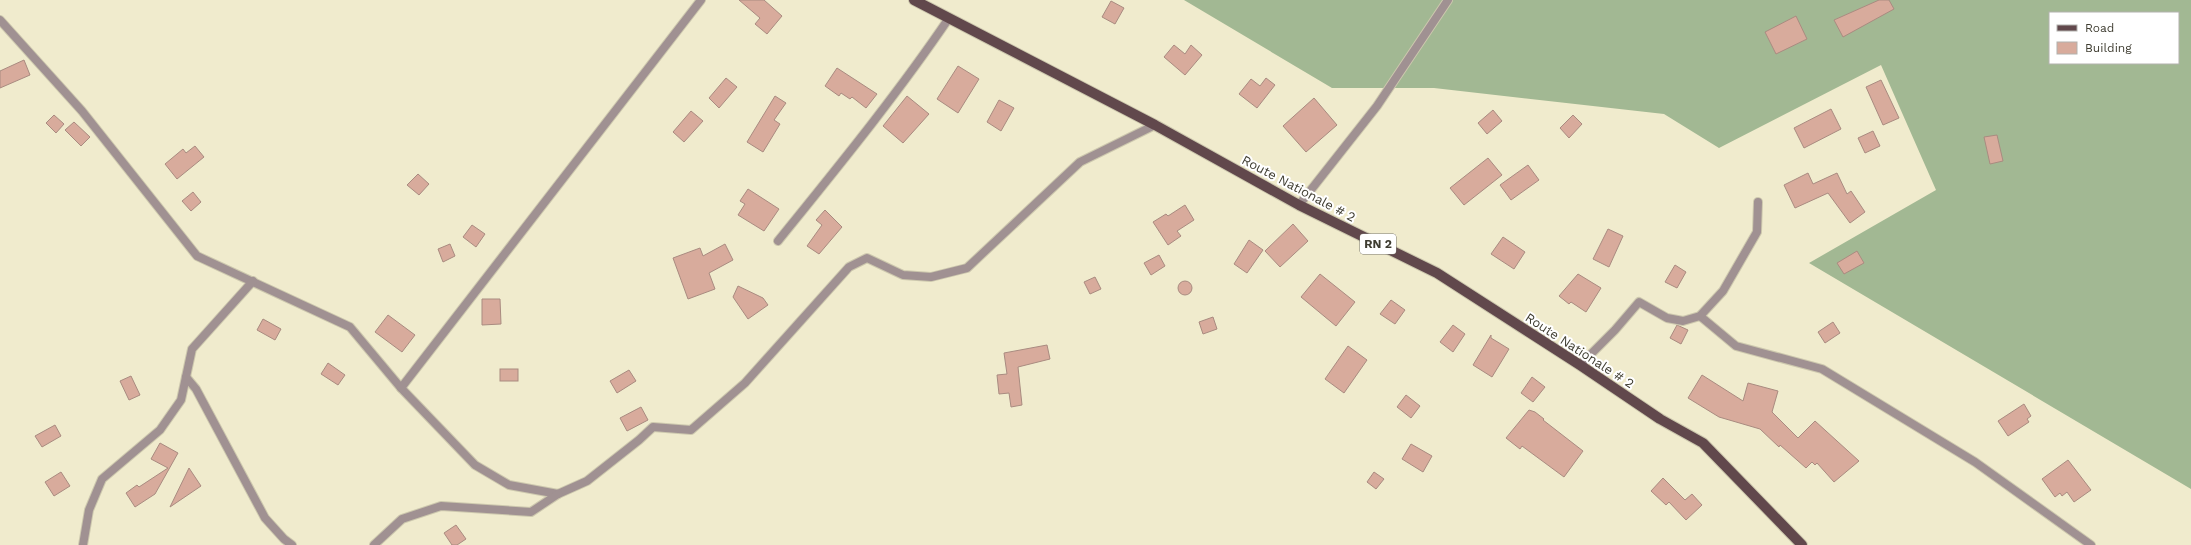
<svg xmlns="http://www.w3.org/2000/svg" width="2191" height="545" viewBox="0 0 2191 545" font-family="'Work Sans',sans-serif">
	<style>
		.forest { fill: #a2b893; fill-rule: evenodd }
		.building { fill: #d8ab9c; stroke: #a98b80 }
		.lines { fill: none; stroke-linecap: round; stroke-linejoin: round }
		.street-casing { stroke: #cdc8ae; stroke-width: 10 }
		.primary-casing { stroke: #cdc8ae; stroke-width: 12 }
		.street { stroke: #a09192; stroke-width: 8 }
		.primary { stroke: #61484c; stroke-width: 10 }
		.labels { text-anchor: middle; stroke-width: 4; stroke-linejoin: round; paint-order: stroke }
		.shield { fill: #fff; stroke: #79776f; stroke-width: 1 }
		.shield-label { font-size: 12px; font-weight: bold; fill: #3f3d31 }
		.street-label { font-size: 13px; fill: #3f3d31; stroke: #fff }
	</style>
	<rect width="100%" height="100%" fill="#f0ebcd"/>
	<!-- forest -->
	<path class="forest" d="M1184,0h1007v489l-382,-226 127,-73 -55,-125 -162,83 -55,-34 -230,-26h-102zM2050,13h128v50h-128z"/>
	<!-- building -->
	<g class="building">
		<polygon points="739,0 764,0 782,16 767,34 755,24 760,18"/>
		<polygon points="1879,0 1889,0 1894,9 1843,37 1834,20"/>
		<polygon points="1111,1 1124,8 1115,24 1102,17"/>
		<polygon points="1796,16 1807,39 1776,54 1765,32"/>
		<polygon points="1174,45 1185,54 1191,45 1202,55 1185,75 1164,57"/>
		<polygon points="24,60 30,75 0,88 0,71"/>
		<polygon points="958,66 979,79 958,113 937,99"/>
		<polygon points="837,68 877,94 866,108 852,97 850,99 841,93 839,96 825,86"/>
		<polygon points="726,78 737,87 719,108 709,98"/>
		<polygon points="1266,78 1275,85 1257,108 1239,94 1251,79 1260,86"/>
		<polygon points="1881,80 1899,118 1883,125 1866,87"/>
		<polygon points="775,96 786,103 774,120 780,124 763,152 747,142"/>
		<polygon points="907,96 929,114 903,143 883,126"/>
		<polygon points="1314,98 1337,125 1306,152 1283,126"/>
		<polygon points="999,100 1014,108 1001,131 987,122"/>
		<polygon points="1831,109 1841,129 1804,148 1794,128"/>
		<polygon points="1493,110 1502,121 1487,134 1478,123"/>
		<polygon points="691,111 703,121 684,142 673,132"/>
		<polygon points="54,115 64,124 56,133 46,123"/>
		<polygon points="1573,115 1582,124 1569,138 1560,128"/>
		<polygon points="74,122 90,137 81,146 65,130"/>
		<polygon points="1873,131 1880,146 1865,153 1858,138"/>
		<polygon points="1997,135 2003,161 1990,164 1984,137"/>
		<polygon points="195,146 204,157 177,179 165,164 183,149 186,153"/>
		<polygon points="1488,158 1502,175 1464,205 1450,188"/>
		<polygon points="1528,165 1539,180 1511,200 1500,185"/>
		<polygon points="1808,173 1813,184 1837,173 1847,194 1851,191 1865,212 1850,223 1828,193 1795,208 1784,185"/>
		<polygon points="418,174 429,184 419,195 407,185"/>
		<polygon points="748,189 779,209 764,231 738,215 745,204 740,201"/>
		<polygon points="193,192 201,202 191,211 182,201"/>
		<polygon points="1185,205 1194,220 1177,231 1181,236 1168,245 1153,222 1166,214 1168,216"/>
		<polygon points="825,210 842,227 819,254 807,246 822,225 816,220"/>
		<polygon points="1293,224 1308,241 1280,267 1265,251"/>
		<polygon points="472,225 485,234 476,247 463,237"/>
		<polygon points="1608,229 1623,236 1609,267 1593,259"/>
		<polygon points="1503,237 1525,252 1514,269 1491,254"/>
		<polygon points="1249,240 1263,250 1247,273 1234,264"/>
		<polygon points="450,244 455,256 443,262 438,249"/>
		<polygon points="725,244 733,260 709,273 715,289 688,299 673,258 700,248 703,256"/>
		<polygon points="1857,251 1864,263 1844,274 1837,263"/>
		<polygon points="1159,255 1165,266 1151,275 1144,263"/>
		<polygon points="1675,265 1686,272 1677,288 1665,282"/>
		<polygon points="1320,274 1355,302 1336,326 1301,297"/>
		<polygon points="1578,274 1601,288 1586,312 1571,302 1569,304 1559,296"/>
		<polygon points="1095,277 1101,289 1090,294 1084,282"/>
		<circle cx="1185" cy="288" r="7"/>
		<polygon points="738,286 763,298 768,305 748,319 733,297"/>
		<polygon points="482,299 500,299 501,324 482,325"/>
		<polygon points="1391,300 1405,310 1395,324 1380,314"/>
		<polygon points="388,315 415,335 402,352 375,332"/>
		<polygon points="1213,317 1217,329 1203,334 1199,322"/>
		<polygon points="263,319 281,329 275,340 257,330"/>
		<polygon points="1833,322 1840,333 1825,343 1818,332"/>
		<polygon points="1453,325 1465,334 1453,352 1440,342"/>
		<polygon points="1677,325 1688,330 1681,344 1670,338"/>
		<polygon points="1491,335 1491,338 1509,349 1492,377 1473,365"/>
		<polygon points="1047,345 1050,359 1018,367 1022,405 1011,407 1009,393 999,394 997,375 1007,374 1004,353"/>
		<polygon points="1348,346 1367,360 1344,393 1325,379"/>
		<polygon points="328,363 345,375 338,385 321,374"/>
		<rect x="500" y="369" width="18" height="12"/>
		<polygon points="629,370 636,381 617,393 610,381"/>
		<polygon points="1702,375 1743,401 1748,383 1778,391 1772,412 1798,438 1815,421 1859,461 1834,482 1817,463 1815,465 1812,462 1806,468 1780,445 1779,447 1760,429 1719,417 1688,398"/>
		<polygon points="131,376 140,395 129,400 120,381"/>
		<polygon points="1532,377 1545,387 1533,402 1521,393"/>
		<polygon points="1406,395 1420,406 1411,418 1397,407"/>
		<polygon points="2024,404 2031,416 2027,419 2029,422 2008,436 1998,421"/>
		<polygon points="641,407 648,420 627,431 620,418"/>
		<polygon points="1529,410 1535,412 1544,419 1543,420 1583,451 1564,477 1522,446 1520,449 1506,438"/>
		<polygon points="55,425 61,436 42,447 35,436"/>
		<polygon points="160,443 178,453 155,494 135,507 126,493 137,485 139,487 168,468 151,459"/>
		<polygon points="1411,444 1432,456 1423,472 1402,459"/>
		<polygon points="2068,460 2091,490 2074,502 2067,492 2062,496 2060,493 2055,497 2042,479"/>
		<polygon points="189,468 201,486 170,507"/>
		<polygon points="61,472 70,486 54,496 45,482"/>
		<polygon points="1374,472 1384,479 1376,489 1367,482"/>
		<polygon points="1663,478 1685,500 1692,494 1702,505 1686,520 1669,502 1666,505 1651,491"/>
		<polygon points="456,525 466,539 457,545 452,545 444,533"/>
	</g>
	<g class="lines">
		<defs>
			<g id="street">
				<polyline points="0,20 82,111 197,256 350,327 401,388 475,465 509,485 558,494 587,481 639,440 653,427 691,430 745,383 849,267 867,258 903,275 931,277 967,268 1080,162 1155,125"/>
				<polyline points="1299,205 1377,106 1448,0"/>
				<path d="M778,241c59,-73 118,-145 171,-223"/>
				<polyline points="1700,316 1736,346 1822,369 1975,462 2091,545"/>
				<polyline points="1580,365 1615,330 1639,302 1667,318 1683,321 1700,316 1723,291 1757,232 1758,202"/>
				<polyline points="186,377 196,389 265,518 284,539 292,545"/>
				<polyline points="401,388 701,0"/>
				<polyline points="83,545 89,510 102,479 160,430 181,400 192,349 253,281"/>
				<polyline points="374,545 402,519 441,506 531,512 558,494"/>
			</g>
			<polyline id="primary" points="914,0 1155,125 1299,205 1437,273 1580,365 1660,419 1703,443 1802,545"/>
		</defs>
		<!-- street casing -->
		<use href="#street" class="street-casing"/>
		<!-- primary casing -->
		<use href="#primary" class="primary-casing"/>
		<!-- street -->
		<use href="#street" class="street"/>
		<!-- primary -->
		<use href="#primary" class="primary"/>
	</g>
	<g class="labels">
		<!-- shield labels -->
		<rect class="shield" x="1360" y="234" width="36" height="20" rx="3"/>
		<g class="shield-label">
			<text x="1378" y="248">RN 2</text>
		</g>
		<!-- street labels -->
		<g class="street-label">
			<text transform="translate(1299 188) rotate(28)" y="5">Route Nationale # 2</text>
			<text transform="translate(1580 350) rotate(33)" y="5">Route Nationale # 2</text>
		</g>
	</g>
	<!-- legend -->
	<rect x="2049" y="12" width="130" height="52" fill="#ffffff" stroke="#b2b1ad"/>
	<rect x="2057" y="25" width="20" height="6" fill="#61484c" stroke="#b2b1ad"/>
	<text x="2085" y="32" font-size="12" fill="#3f3d31">Road</text>
	<rect x="2057" y="42" width="20" height="12" fill="#d8ab9c" stroke="#b2b1ad"/>
	<text x="2085" y="52" font-size="12" fill="#3f3d31">Building</text>
</svg>
